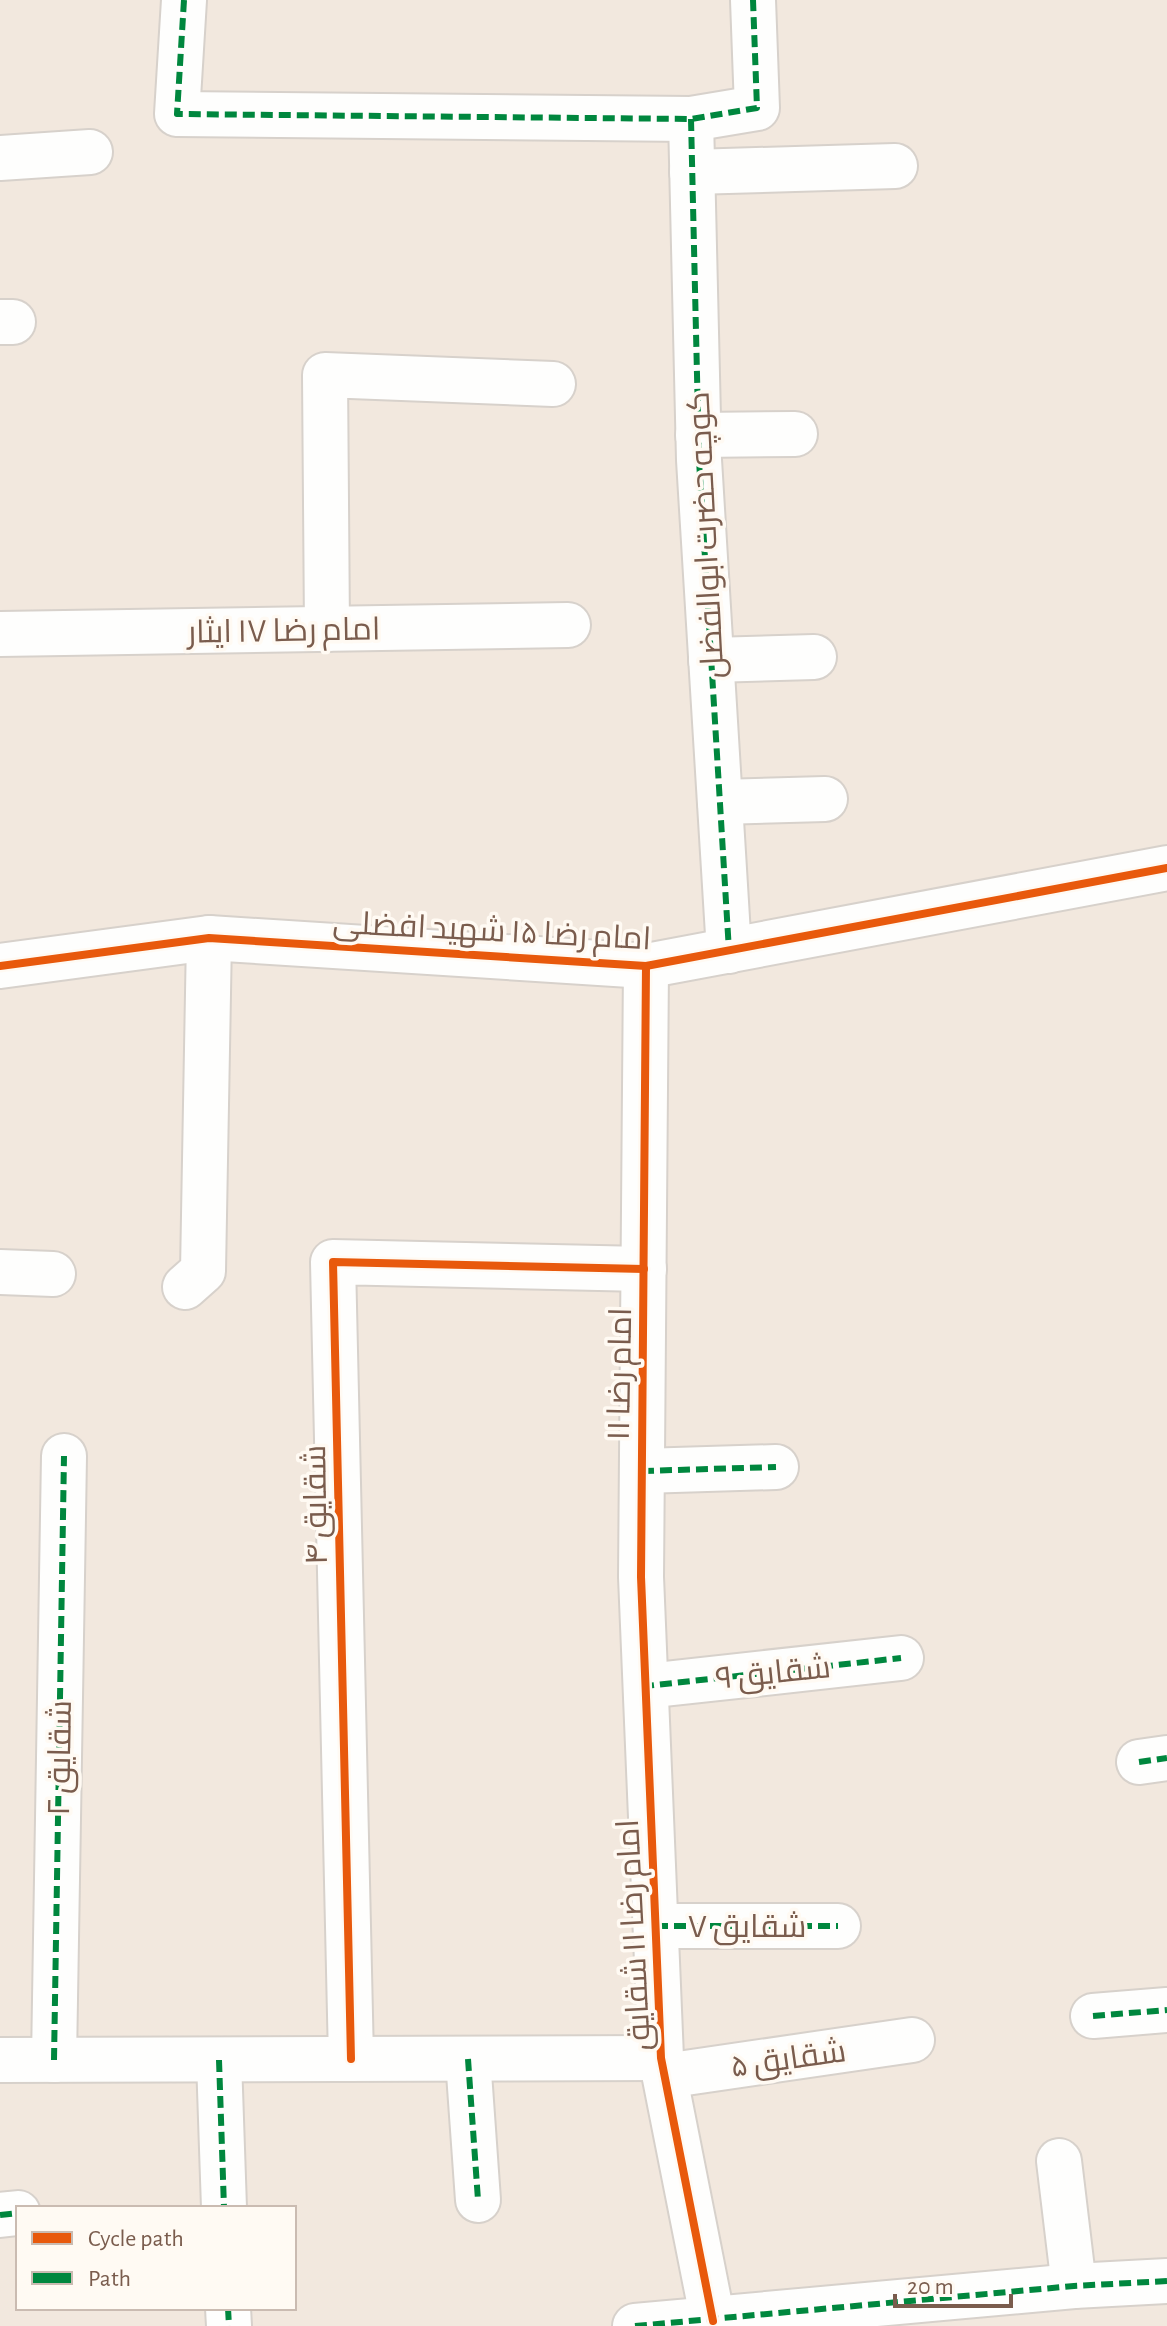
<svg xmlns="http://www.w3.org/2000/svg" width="1167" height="2326" viewBox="0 0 1167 2326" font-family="'Alegreya Sans',Cairo,sans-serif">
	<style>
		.residential { fill: #f2e8de; fill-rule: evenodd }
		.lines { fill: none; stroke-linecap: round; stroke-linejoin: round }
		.minor-casing { stroke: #d7d1cb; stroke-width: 48 }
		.minor { stroke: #fefefd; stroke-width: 44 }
		.quiet { stroke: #00873e; stroke-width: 6; stroke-dasharray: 12 6; stroke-linecap: butt }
		.cycleway-casing { stroke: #fffaf3; stroke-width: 13 }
		.cycleway { stroke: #e8590c; stroke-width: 8 }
		.labels { text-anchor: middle; stroke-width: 7; stroke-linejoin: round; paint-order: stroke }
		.street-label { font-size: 32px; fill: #7a5c4d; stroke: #fffaf3 }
	</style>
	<rect width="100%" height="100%" fill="#f9f5f0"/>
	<!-- residential -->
	<path class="residential" d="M0,0h1167v2326h-1167zM18,2208h276v100h-276z"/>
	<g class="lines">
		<defs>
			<g id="minor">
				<polyline points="184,0 177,114 691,119 757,108 753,0"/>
				<polyline points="691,119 699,460 729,951"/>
				<polyline points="0,158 90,152"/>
				<polyline points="692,172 895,166"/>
				<polyline points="0,322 13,322"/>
				<polyline points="698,435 795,434"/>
				<polyline points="327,629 325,375 553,384"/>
				<polyline points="0,634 568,625"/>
				<polyline points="711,660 814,657"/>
				<polyline points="720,802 825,799"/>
				<polyline points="0,966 209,938 646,966 1167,868"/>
				<polyline points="646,966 641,1577 661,2058 713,2321"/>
				<polyline points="0,1272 53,1274"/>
				<polyline points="185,1287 203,1271 209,938"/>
				<polyline points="642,1471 776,1467"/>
				<polyline points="646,1686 901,1658"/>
				<polyline points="1139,1762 1167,1758"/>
				<polyline points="656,1926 838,1926"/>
				<polyline points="1093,2016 1167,2010"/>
				<polyline points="351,2059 333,1262 644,1269"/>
				<polyline points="468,2059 478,2200"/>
				<polyline points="0,2060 661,2058"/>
				<polyline points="54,2060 64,1456"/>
				<polyline points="219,2060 224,2208"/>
				<polyline points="665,2076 912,2040"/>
				<polyline points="1059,2161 1074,2286"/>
				<polyline points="0,2215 18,2213"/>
				<polyline points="228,2308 229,2326"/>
				<polyline points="635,2326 1074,2286 1167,2281"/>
			</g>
		</defs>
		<!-- minor casing -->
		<use href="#minor" class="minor-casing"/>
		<!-- minor -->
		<use href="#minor" class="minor"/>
		<!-- quiet -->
		<g class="quiet">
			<polyline points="184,0 177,114 691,119 757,108 753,0"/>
			<polyline points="691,119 699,460 729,951 735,950"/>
			<polyline points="642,1471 776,1467"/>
			<polyline points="646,1690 646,1686 901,1658"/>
			<polyline points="1139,1762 1167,1758"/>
			<polyline points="656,1926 838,1926"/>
			<polyline points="1093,2016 1167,2010"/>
			<polyline points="468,2059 478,2200"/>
			<polyline points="54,2060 64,1456"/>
			<polyline points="219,2060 224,2208"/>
			<polyline points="0,2215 18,2213"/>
			<polyline points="228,2308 229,2326"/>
			<polyline points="635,2326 1074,2286 1167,2281"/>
		</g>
		<defs>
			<g id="cycleway">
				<polyline points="0,966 209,938 646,966 1167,868"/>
				<polyline points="646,966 641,1577 661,2058 713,2321"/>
				<polyline points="351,2059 333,1262 644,1269"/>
			</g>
		</defs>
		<!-- cycleway casing -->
		<use href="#cycleway" class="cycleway-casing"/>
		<!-- cycleway -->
		<use href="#cycleway" class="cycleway"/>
	</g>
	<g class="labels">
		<!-- street labels -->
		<g class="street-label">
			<text transform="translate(705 535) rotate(-93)" y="11">کوچه حضرت ابوالفضل</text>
			<text transform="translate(284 630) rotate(-1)" y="11">امام رضا ۱۷ ایثار</text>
			<text transform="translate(492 930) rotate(3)" y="11">امام رضا ۱۵ شهید افضلی</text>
			<text transform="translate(619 1374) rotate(-89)" y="11">امام رضا ۱۱</text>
			<text transform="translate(315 1505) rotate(-91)" y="11">شقایق ۴</text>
			<text transform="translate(773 1672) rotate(-6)" y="11">شقایق ۹</text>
			<text transform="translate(59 1758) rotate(-89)" y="11">شقایق ۲</text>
			<text x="747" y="1937">شقایق ۷</text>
			<text transform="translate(633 1935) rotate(-93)" y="11">امام رضا ۱۱ شقایق</text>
			<text transform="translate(788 2058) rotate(-8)" y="11">شقایق ۵</text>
		</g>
	</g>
	<!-- legend -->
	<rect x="16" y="2206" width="280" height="104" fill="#fffaf3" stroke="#cabbb1" stroke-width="2"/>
	<rect x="32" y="2232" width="40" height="12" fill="#e8590c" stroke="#cabbb1" stroke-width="2"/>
	<text x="88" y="2246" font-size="24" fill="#7a5c4d">Cycle path</text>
	<rect x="32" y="2272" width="40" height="12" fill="#00873e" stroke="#cabbb1" stroke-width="2"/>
	<text x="88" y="2286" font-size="24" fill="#7a5c4d">Path</text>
	<!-- scale -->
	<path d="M895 2294v12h116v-12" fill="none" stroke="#7a5c4d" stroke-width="4"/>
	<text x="907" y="2294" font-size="24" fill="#7a5c4d" stroke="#fffaf3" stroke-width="6" paint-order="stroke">20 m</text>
</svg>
